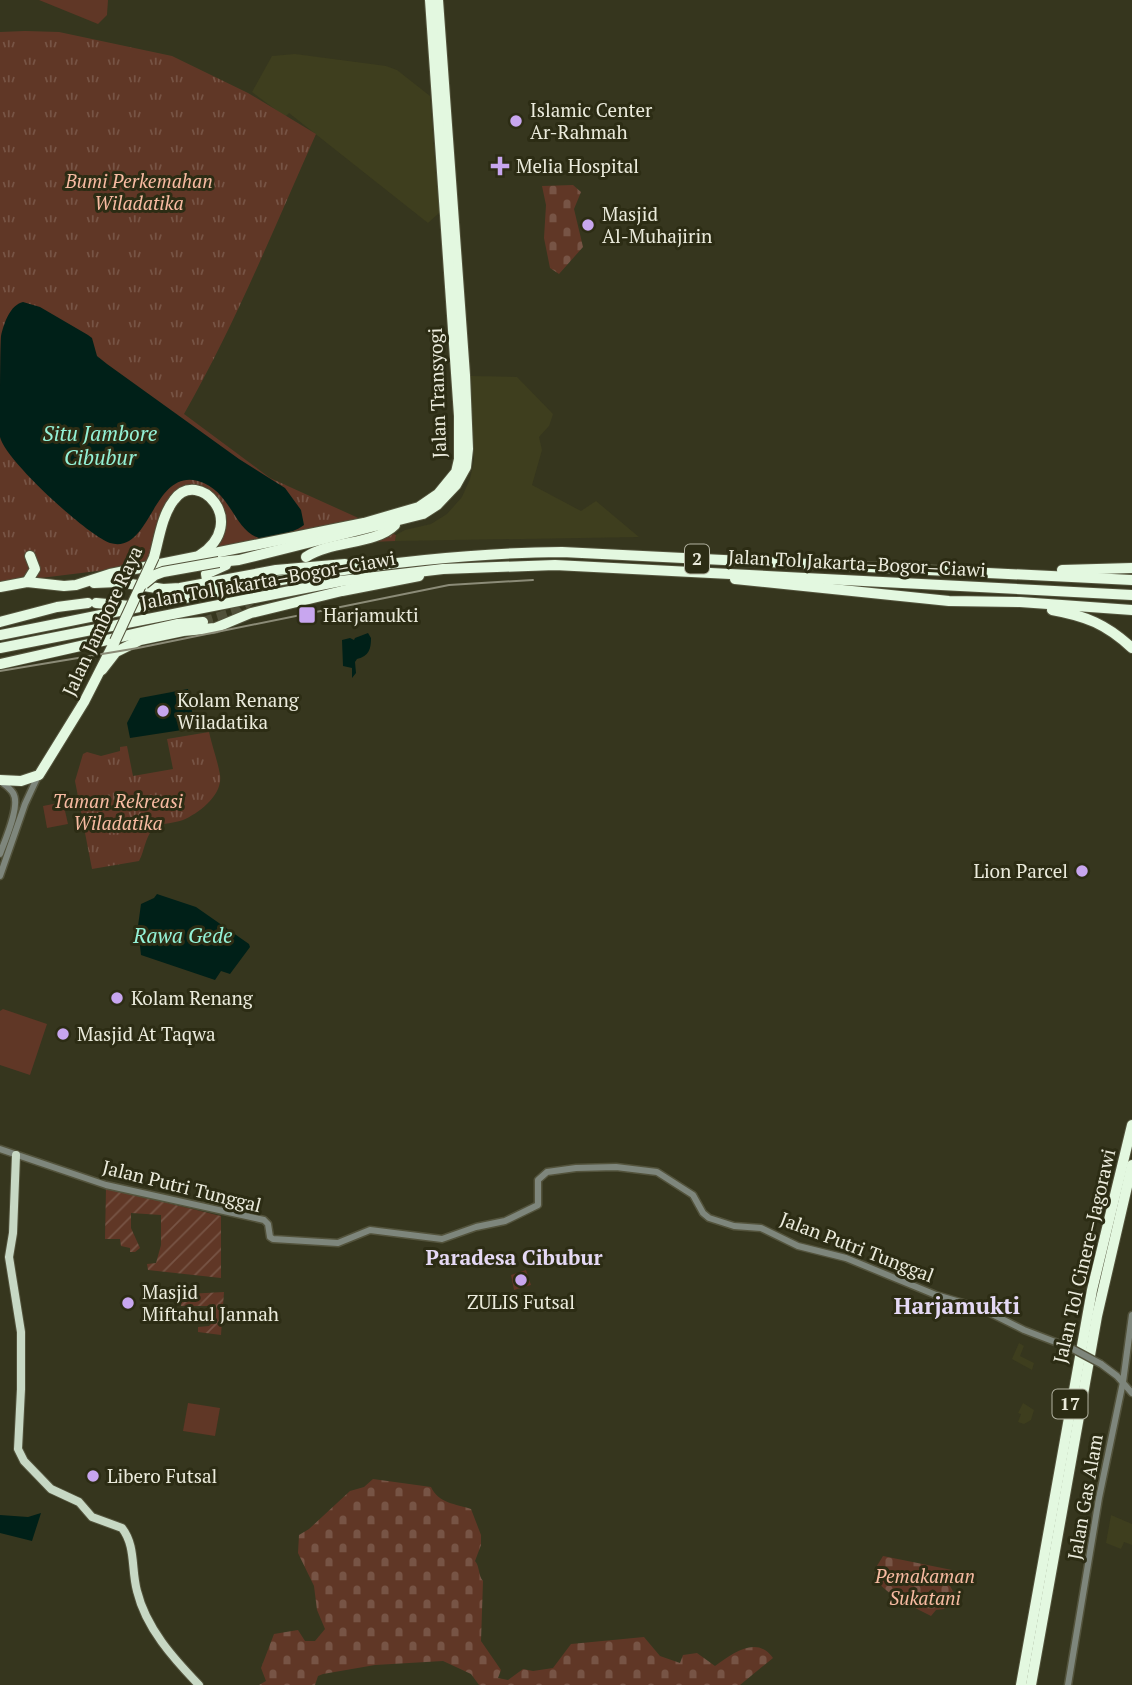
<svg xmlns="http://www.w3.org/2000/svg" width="1132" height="1685" viewBox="0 0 1132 1685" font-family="'PT Serif',serif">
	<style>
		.built { fill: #3e3e1e }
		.grass { fill: #603726 }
		.cemetery { fill: url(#cemetery-stones) }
		.park { fill: url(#park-tufts) }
		.garden { fill: url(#garden-furrows) }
		.water { fill: #002018 }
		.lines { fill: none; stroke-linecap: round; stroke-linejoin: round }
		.highway-tunnel { stroke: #51513a; stroke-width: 10; stroke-dasharray: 10 5; stroke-linecap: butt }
		.minor-casing { stroke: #53533c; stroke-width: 9 }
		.major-casing { stroke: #53533c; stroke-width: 10 }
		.highway-casing { stroke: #53533c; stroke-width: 12 }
		.minor { stroke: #7e867c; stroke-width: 6 }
		.major { stroke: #c7d8c4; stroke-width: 8 }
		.highway { stroke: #e3f8e0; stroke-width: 10 }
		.tram { stroke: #8b8b77; stroke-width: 2 }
		.minor-bridge-casing { stroke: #53533c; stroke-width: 9; stroke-linecap: butt }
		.highway-bridge-casing { stroke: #53533c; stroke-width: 12; stroke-linecap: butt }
		.minor-bridge { stroke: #7e867c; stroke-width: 6 }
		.highway-bridge { stroke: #e3f8e0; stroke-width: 10 }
		.poi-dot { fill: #c8a6ef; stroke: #2c2c14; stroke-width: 2.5 }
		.labels { text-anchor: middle; stroke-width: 6; stroke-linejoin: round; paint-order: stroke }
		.shield { fill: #2c2c14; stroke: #b2b2a0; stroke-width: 2 }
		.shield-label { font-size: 18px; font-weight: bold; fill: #ebebdc }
		.poi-label { font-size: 19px; fill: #ebebdc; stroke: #2c2c14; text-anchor: start }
		.park-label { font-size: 19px; font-style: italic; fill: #f8bba2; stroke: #2c2c14 }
		.street-label { font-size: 19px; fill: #ebebdc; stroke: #2c2c14 }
		.water-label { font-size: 21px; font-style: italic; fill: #94f2d7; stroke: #2c2c14 }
		.neighbourhood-label { font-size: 21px; font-weight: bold; fill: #e5d9f5; stroke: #2c2c14 }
		.quarter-label { font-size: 23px; font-weight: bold; fill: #e5d9f5; stroke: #2c2c14 }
	</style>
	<defs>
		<pattern id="cemetery-stones" width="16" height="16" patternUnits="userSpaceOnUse" patternTransform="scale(1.75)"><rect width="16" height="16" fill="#603726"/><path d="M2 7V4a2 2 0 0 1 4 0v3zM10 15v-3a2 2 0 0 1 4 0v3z" fill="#775445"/></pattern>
		<pattern id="park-tufts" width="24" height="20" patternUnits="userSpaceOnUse" patternTransform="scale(1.75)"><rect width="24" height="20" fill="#603726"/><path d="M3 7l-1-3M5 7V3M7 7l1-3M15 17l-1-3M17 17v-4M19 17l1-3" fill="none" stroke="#775445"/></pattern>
		<pattern id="garden-furrows" width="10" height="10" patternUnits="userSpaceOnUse" patternTransform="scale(1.75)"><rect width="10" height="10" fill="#603726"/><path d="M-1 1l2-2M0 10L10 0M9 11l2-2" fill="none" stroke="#775445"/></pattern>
	</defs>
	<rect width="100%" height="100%" fill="#36361e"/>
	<!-- built -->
	<g class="built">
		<polygon points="295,54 386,66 397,70 430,96 439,213 428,223 289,113 285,117 252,92 272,56"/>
		<polygon points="471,376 517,377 553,414 549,426 539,437 542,450 532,485 581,511 596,501 639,537 395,541 396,535 405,530 431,524 447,514 462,497 470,479 474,461"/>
		<polygon points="1019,1343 1024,1346 1020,1356 1034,1363 1032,1370 1012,1359"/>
		<polygon points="1023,1403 1034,1410 1031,1420 1024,1424 1018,1422 1021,1414 1018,1413"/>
		<polygon points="1111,1515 1132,1524 1132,1545 1124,1542 1121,1549 1106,1543"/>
	</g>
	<!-- grass -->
	<g class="grass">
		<polygon points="39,0 108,0 107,15 98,24"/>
		<polygon points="63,802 68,824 47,828 43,806"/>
		<polygon points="3,1009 47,1024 30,1075 0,1065 0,1011"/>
		<polygon points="526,1270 531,1285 514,1290 511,1275"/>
		<polygon points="188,1403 220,1408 215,1436 183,1431"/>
	</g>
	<!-- cemetery -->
	<g class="cemetery">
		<polygon points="573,185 581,192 574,209 583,247 559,274 550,268 544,238 546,205 542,186"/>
		<path d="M373,1479l58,8c7,16 25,17 40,22l10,26v10l-6,16c5,6 3,14 8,20l-2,60 20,29 -3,8 10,2 15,-11 10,2 20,-3 18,-24 73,-7 16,19 20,7 3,-8 14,-2 18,13c18,-13 42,-31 58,-8l-33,27h-261l-8,-11 -28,-13 -68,4 -52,9 -5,2 -3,9h-56l7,-4 -5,-13 13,-34 24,-4 7,11h10l10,-12 -8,-19 -3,-24 -16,-33 1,-18 10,-6 41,-38 14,-4z"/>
		<path d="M883,1556l69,14 -3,14 5,9 -10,16 -8,1 -5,6c-13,-7 -60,-27 -56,-45 1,-5 6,-11 8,-15z"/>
	</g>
	<!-- park -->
	<g class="park">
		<path d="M25,31l34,1 113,24 76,37 68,41c-42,94 -81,191 -132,280l86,64 126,57 -1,6 -148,6 -42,7 18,-31 -16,-29 -29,-1 -32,72 -146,18v-551z"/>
		<path d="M209,732c3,14 9,30 11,43 3,20 -21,38 -37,45 -8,3 -20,3 -27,7 -11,7 -11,24 -17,34l-47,8 -17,-88 8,-27 4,-2 14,4 19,-5v-4l7,-1 6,30 40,-7 -6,-30z"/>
	</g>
	<!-- garden -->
	<g class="garden">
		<polygon points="106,1188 221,1216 221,1278 148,1270 147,1264 156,1263 161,1245 161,1215 131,1213 131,1228 140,1248 135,1252 130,1252 130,1248 121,1246 120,1239 105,1239"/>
		<polygon points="177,1292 187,1294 224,1292 221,1335 198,1332 198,1327 209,1326 212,1323 213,1313 209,1312 210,1306 181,1306 181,1298 177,1297"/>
	</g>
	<!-- water -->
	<g class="water">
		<path d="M23,302l17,5 48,28 4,3 5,18 10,8 132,95 46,29 16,22 3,15c-8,6 -15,7 -25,10 -6,1 -14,5 -20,3 -25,-7 -28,-48 -61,-57 -46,-12 -47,74 -88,62 -23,-8 -105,-83 -110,-106 0,-11 0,-91 1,-101 3,-13 9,-31 22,-34z"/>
		<path d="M368,633l3,5c0,11 -2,18 -14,21l-2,3 1,11 -4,5v-10l-9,-2 -1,-26 8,-2 4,2 1,-2z"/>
		<polygon points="188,689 195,728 130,738 127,723 140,698"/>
		<polygon points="157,894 196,907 249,944 250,947 230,974 221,971 215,980 141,955 138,926 141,904 154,898"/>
		<polygon points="41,1513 32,1541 0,1533 0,1515 28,1517"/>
	</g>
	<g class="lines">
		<!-- highway-tunnel -->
		<polyline class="highway-tunnel" points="203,622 235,612 279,579"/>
		<defs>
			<g id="minor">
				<path d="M0,781c4,3 10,7 13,12 8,12 -8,47 -13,61"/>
				<polyline points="0,876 25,804 38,776"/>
				<polyline points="0,1149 106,1185 264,1220 268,1224 270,1237 273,1239 338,1243 370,1230 442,1239 476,1227 505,1221 538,1205 538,1180 547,1172 576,1168 616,1167 657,1172 693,1195 703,1213 709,1218 734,1226 761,1228 798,1246 846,1258 936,1295 980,1308 1024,1330 1071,1348"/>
				<polyline points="1101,1364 1117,1376 1132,1393"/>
				<polyline points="1068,1685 1099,1498 1123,1382 1132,1315"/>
			</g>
			<path id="major" d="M16,1155l-3,78 -4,24 12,75v57l-3,60 6,12 27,28 28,13 13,15 30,11c14,18 9,41 15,63 9,37 36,67 62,94"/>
			<g id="highway">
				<path d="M154,557c5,-18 8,-42 20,-57 24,-33 76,22 26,55"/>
				<path d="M306,557c26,-17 69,-12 89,-32"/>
				<polyline points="219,562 239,560 423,514 437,505 456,485 466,467 468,449 465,375 438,0"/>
				<polyline points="1062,570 1132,568"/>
				<polyline points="735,579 949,601 1020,602 1132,610"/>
				<polyline points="27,582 35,569 30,556"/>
				<polyline points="94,583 118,582 163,589 180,588 276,570 345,564"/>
				<polyline points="213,583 207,580 206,574 226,565"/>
				<polyline points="0,587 27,582 64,586 76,585 110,574 364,523 419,507 438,494 456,472 459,459 459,416 430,0"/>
				<polyline points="96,603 130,606"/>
				<path d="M1052,610c34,6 54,14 80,38"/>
				<polyline points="0,622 57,607 88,603"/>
				<path d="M0,635c186,-36 371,-82 562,-83l570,28"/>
				<polyline points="0,648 341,581 443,569 555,565 1132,595"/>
				<polyline points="0,664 178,624 203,622"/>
				<polyline points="102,670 116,652 140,640 183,631 215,628 251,613 342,591 419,576"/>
				<polyline points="0,780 21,781 39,775 84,702 115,641"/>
				<polyline points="1021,1685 1092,1290 1132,1125"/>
				<polyline points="1031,1685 1097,1316 1132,1165"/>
			</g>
		</defs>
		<!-- minor casing -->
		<use href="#minor" class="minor-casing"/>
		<!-- major casing -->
		<use href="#major" class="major-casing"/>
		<!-- highway casing -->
		<use href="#highway" class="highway-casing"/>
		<!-- minor -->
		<use href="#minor" class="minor"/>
		<!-- major -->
		<use href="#major" class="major"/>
		<!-- highway -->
		<use href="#highway" class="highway"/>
		<!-- tram -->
		<polyline class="tram" points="0,671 138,648 449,585 533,580"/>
		<defs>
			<polyline id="minor-bridge" points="1071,1348 1101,1364"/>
			<g id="highway-bridge">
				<polyline points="144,584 155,575 163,572 219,562"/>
				<polyline points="115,641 154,557"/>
			</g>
		</defs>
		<!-- minor-bridge casing -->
		<use href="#minor-bridge" class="minor-bridge-casing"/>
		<!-- highway-bridge casing -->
		<use href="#highway-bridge" class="highway-bridge-casing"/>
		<!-- minor-bridge -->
		<use href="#minor-bridge" class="minor-bridge"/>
		<!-- highway-bridge -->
		<use href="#highway-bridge" class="highway-bridge"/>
	</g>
	<!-- markers -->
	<g class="poi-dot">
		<circle cx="516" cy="121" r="7"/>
		<path d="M496.5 155.5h7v7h7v7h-7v7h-7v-7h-7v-7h7z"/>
		<circle cx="588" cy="225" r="7"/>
		<rect x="298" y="606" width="18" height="18" rx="3.5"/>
		<circle cx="163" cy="711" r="7"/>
		<circle cx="1082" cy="871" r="7"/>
		<circle cx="117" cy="998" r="7"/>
		<circle cx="63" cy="1034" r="7"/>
		<circle cx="521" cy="1280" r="7"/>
		<circle cx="128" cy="1303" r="7"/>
		<circle cx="93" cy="1476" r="7"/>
	</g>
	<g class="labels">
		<!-- shield labels -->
		<g class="shield">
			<rect x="685" y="544.5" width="24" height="29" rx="5"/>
			<rect x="1052.5" y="1389.5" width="35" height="29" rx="5"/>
		</g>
		<g class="shield-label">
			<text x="697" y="565">2</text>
			<text x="1070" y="1410">17</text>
		</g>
		<!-- poi labels -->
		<g class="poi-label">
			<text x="530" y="117">Islamic Center<tspan x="530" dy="22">Ar-Rahmah</tspan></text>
			<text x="516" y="173">Melia Hospital</text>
			<text x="602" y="221">Masjid<tspan x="602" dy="22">Al-Muhajirin</tspan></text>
			<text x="323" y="622">Harjamukti</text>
			<text x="177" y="707">Kolam Renang<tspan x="177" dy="22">Wiladatika</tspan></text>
			<text x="1068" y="878" text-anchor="end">Lion Parcel</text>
			<text x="131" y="1005">Kolam Renang</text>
			<text x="77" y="1041">Masjid At Taqwa</text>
			<text x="142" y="1299">Masjid<tspan x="142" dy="22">Miftahul Jannah</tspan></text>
			<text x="521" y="1309" text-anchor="middle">ZULIS Futsal</text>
			<text x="107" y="1483">Libero Futsal</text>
		</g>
		<!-- park labels -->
		<g class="park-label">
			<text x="139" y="188">Bumi Perkemahan<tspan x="139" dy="22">Wiladatika</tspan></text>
			<text x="118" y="808">Taman Rekreasi<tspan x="118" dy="22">Wiladatika</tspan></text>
			<text x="925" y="1583">Pemakaman<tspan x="925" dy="22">Sukatani</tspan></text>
		</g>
		<!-- street labels -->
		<g class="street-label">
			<text transform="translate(437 393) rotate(-92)" y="7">Jalan Transyogi</text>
			<text transform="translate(857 563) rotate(3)" y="7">Jalan Tol Jakarta–Bogor–Ciawi</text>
			<text transform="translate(268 580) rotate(-10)" y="7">Jalan Tol Jakarta–Bogor–Ciawi</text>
			<text transform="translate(102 621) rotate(-65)" y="7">Jalan Jambore Raya</text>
			<text transform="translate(182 1186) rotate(14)" y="7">Jalan Putri Tunggal</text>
			<text transform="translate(857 1247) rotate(21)" y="7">Jalan Putri Tunggal</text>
			<text transform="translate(1084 1256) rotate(-77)" y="7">Jalan Tol Cinere–Jagorawi</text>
			<text transform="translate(1085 1497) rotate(-80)" y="7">Jalan Gas Alam</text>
		</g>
		<!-- water labels -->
		<g class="water-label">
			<text x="100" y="441">Situ Jambore<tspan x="100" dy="24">Cibubur</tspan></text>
			<text x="183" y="943">Rawa Gede</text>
		</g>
		<!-- neighbourhood labels -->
		<g class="neighbourhood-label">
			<text x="514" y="1265">Paradesa Cibubur</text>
		</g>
		<!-- quarter labels -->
		<g class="quarter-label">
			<text x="957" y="1314">Harjamukti</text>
		</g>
	</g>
</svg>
